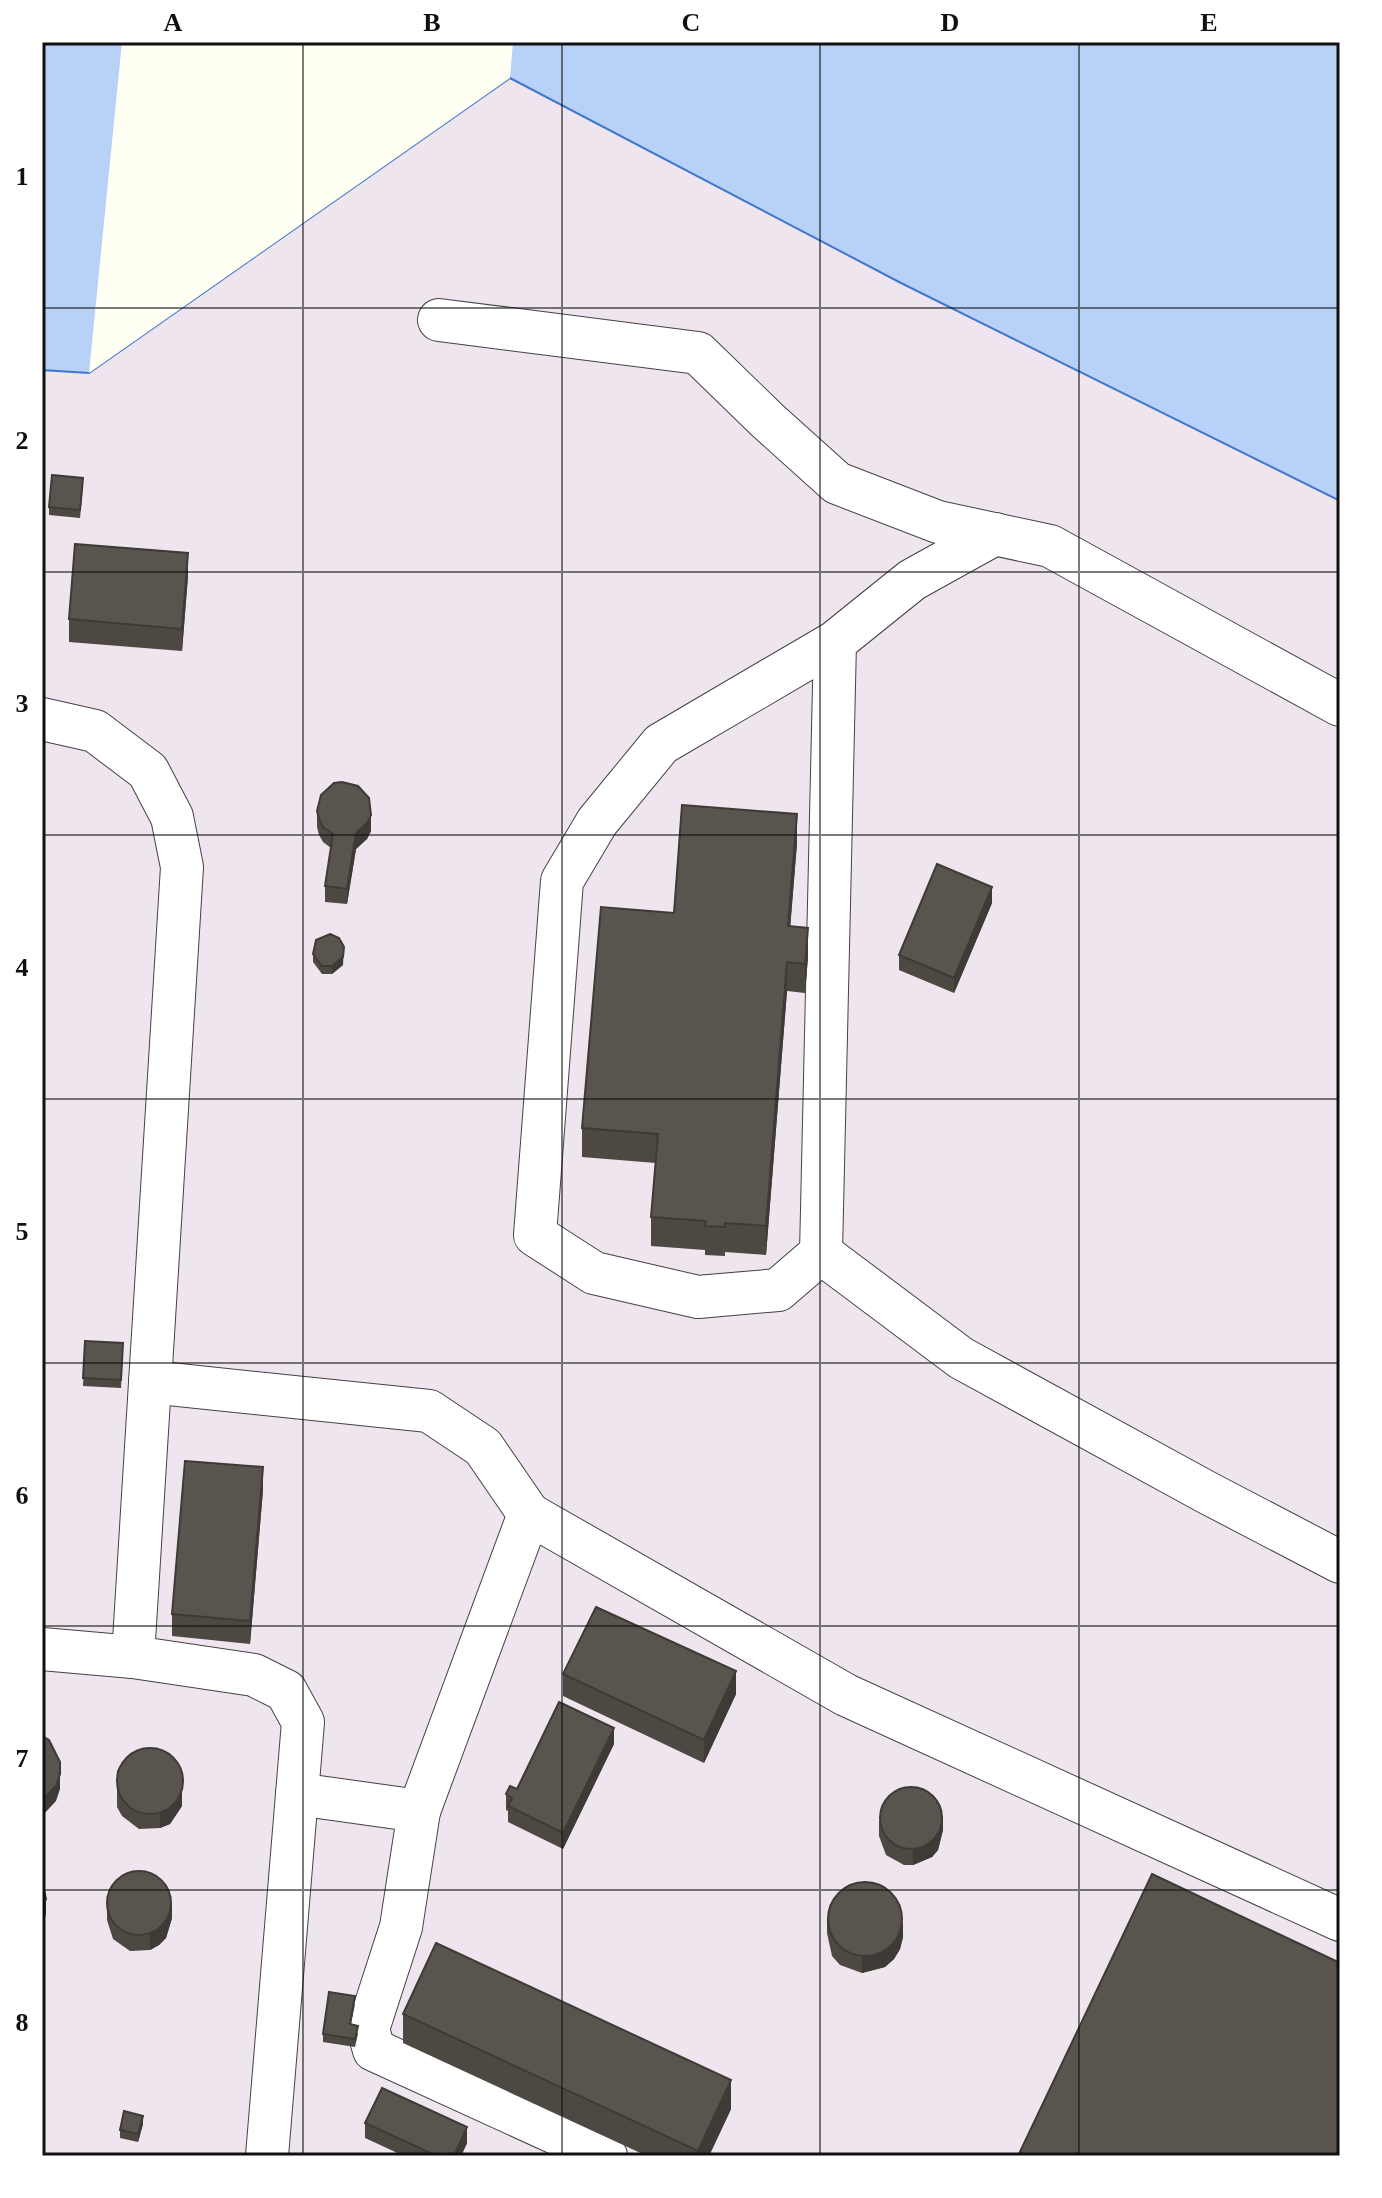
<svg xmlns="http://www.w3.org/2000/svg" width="1382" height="2198" viewBox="0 0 1382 2198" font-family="'Times New Roman',serif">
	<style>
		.industrial { fill: #efe5ee }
		.water { fill: #b8d2f7; stroke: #3f77ce; stroke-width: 2 }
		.pier { fill: #fffff4 }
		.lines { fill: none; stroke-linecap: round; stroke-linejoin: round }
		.minor-casing { stroke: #434343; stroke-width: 44 }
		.minor { stroke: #fff; stroke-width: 42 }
		.wall { fill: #4d4842 }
		.shaded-wall { fill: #3e3b36 }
		.building { fill: #59544d; stroke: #3e3b36; stroke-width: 2 }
		.grid { fill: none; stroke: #101010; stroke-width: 2; stroke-opacity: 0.55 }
		.neatline { fill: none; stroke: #101010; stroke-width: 3 }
		.grid-label { font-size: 26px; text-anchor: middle; font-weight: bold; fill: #101010 }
	</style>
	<rect width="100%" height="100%" fill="#fffff4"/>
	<!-- industrial -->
	<polygon class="industrial" points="513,42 901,283 1340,501 1340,2156 42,2156 42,370 88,373"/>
	<!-- water -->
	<polygon class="water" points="42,42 1340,42 1340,501 901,283 510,78 89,373 42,370"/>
	<!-- pier -->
	<polygon class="pier" points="122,42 513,42 510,78 89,373"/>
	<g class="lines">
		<defs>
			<g id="minor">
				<polyline points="439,320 698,353 767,420 837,483 938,522 1050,546 1340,705"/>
				<polyline points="835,642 661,744 597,822 562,881 535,1235 594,1273 698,1297 778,1290 821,1253 835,642 912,580 995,534"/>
				<polyline points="42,719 95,731 148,771 172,817 182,867 133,1657 42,1649"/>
				<polyline points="821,1253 961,1358 1206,1492 1340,1562"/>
				<polyline points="150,1382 429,1411 483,1447 529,1514 419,1811 297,1794"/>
				<polyline points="529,1514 846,1695 1340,1920"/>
				<polyline points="133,1657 254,1675 286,1691 303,1722 267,2156"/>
				<polyline points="419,1811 401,1927 368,2029 374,2050 606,2156"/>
			</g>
		</defs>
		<!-- minor casing -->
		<use href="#minor" class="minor-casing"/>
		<!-- minor -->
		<use href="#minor" class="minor"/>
	</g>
	<!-- wall -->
	<g class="wall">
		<polygon points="83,486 80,518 49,515 49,507"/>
		<polygon points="188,576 182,651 69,642 69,619"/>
		<polygon points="317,811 371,831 367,839 356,849 347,904 325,902 325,886 331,848 323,842 319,835 317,827"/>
		<polygon points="797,843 790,927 808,957 805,993 787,991 766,1255 725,1252 725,1256 705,1255 705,1250 651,1246 651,1217 656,1163 582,1157 582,1128 674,913"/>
		<polygon points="992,903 954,993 899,970 899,955"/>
		<polygon points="313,954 343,965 332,974 322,974 313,962"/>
		<polygon points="85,1341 123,1343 121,1388 83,1386"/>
		<polygon points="263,1490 250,1644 172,1636 172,1614"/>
		<polygon points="563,1674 736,1694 704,1763 563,1696"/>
		<polygon points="614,1744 563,1849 508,1822 508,1811 506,1810 506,1794"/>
		<polygon points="117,1770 182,1770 182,1806 170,1824 160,1828 139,1829 122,1816 117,1807"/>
		<polygon points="879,1821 943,1830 938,1850 932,1857 913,1865 904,1865 886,1855 879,1836"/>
		<polygon points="107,1904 172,1918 166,1938 159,1945 150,1950 130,1951 113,1939 107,1920"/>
		<polygon points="827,1917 903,1937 900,1949 894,1959 885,1967 862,1973 840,1965 832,1956 827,1933"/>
		<polygon points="355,2004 351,2024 358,2034 355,2047 323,2042 323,2034"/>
		<polygon points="403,2014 731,2109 709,2156 647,2156 403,2043"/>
		<polygon points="365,2123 467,2143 461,2156 404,2156 365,2138"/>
		<polygon points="143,2124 138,2142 120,2138 120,2130"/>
	</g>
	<!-- shaded-wall -->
	<g class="shaded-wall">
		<polygon points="188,553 188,576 182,651 182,629"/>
		<polygon points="797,814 797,843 788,955 788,926"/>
		<polygon points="371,815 371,831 367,839 356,849 347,904 347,889 356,833"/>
		<polygon points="992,887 992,903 954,993 954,978"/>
		<polygon points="808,928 808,957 805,993 805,964"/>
		<polygon points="344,947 343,965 332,974 332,966"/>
		<polygon points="787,962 787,991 766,1255 766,1226"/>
		<polygon points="263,1467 263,1490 250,1644 250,1621"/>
		<polygon points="736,1671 736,1694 704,1763 704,1740"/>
		<polygon points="614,1728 614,1744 563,1849 563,1833"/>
		<polygon points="60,1774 60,1789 56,1801 42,1816 42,1800"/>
		<polygon points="182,1791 182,1806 170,1824 160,1828 160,1813"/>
		<polygon points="943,1815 943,1830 938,1850 932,1857 913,1865 913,1850"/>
		<polygon points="46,1899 46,1914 42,1926 42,1910"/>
		<polygon points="172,1903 172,1918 166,1938 159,1945 150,1950 150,1935"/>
		<polygon points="903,1922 903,1937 900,1949 894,1959 885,1967 862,1973 862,1958"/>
		<polygon points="731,2080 731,2109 709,2156 698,2156 698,2151"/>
		<polygon points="143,2116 143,2124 138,2142 138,2134"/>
		<polygon points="467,2127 467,2143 461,2156 454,2156"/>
	</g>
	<!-- building -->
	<g class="building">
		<polygon points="52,475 83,478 80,510 49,507"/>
		<polygon points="75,544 188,553 182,629 69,619"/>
		<polygon points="342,782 358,786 369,798 371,815 367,823 356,833 347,889 325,886 333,834 323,827 319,819 317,811 321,795 334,783"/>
		<polygon points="682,805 797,814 788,926 808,928 805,964 787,962 766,1226 725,1223 725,1227 705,1226 706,1221 651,1217 658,1134 582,1128 601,907 674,913"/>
		<polygon points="937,864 992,887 954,978 899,955"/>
		<polygon points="330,934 339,938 344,947 343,957 332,966 322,966 313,954 316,940"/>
		<polygon points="85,1341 123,1343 121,1380 83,1378"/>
		<polygon points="185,1461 263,1467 250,1621 172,1614"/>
		<polygon points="596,1607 736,1671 704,1740 563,1674"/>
		<polygon points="559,1702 614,1728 563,1833 508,1806 512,1798 506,1794 510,1786 517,1789"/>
		<polygon points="42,1736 49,1740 60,1762 60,1774 56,1786 42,1800"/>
		<circle cx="150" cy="1781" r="33"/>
		<circle cx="911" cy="1818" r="31"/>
		<circle cx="139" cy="1903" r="32"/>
		<polygon points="1152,1874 1340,1963 1340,2156 1018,2156"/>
		<circle cx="865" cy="1919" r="37"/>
		<polygon points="42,1882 46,1899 42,1910"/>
		<polygon points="436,1943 731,2080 698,2151 403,2014"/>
		<polygon points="329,1992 355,1996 350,2024 358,2026 355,2039 323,2034"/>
		<polygon points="382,2088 467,2127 454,2156 437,2156 365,2123"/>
		<polygon points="124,2111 143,2116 138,2134 120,2130"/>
	</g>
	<!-- grid -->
	<path class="grid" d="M303,42v2114M562,42v2114M820,42v2114M1079,42v2114M42,308h1298M42,572h1298M42,835h1298M42,1099h1298M42,1363h1298M42,1626h1298M42,1890h1298"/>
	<!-- border -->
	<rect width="1382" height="2198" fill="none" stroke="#ffffff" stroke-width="88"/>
	<rect x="44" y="44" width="1294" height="2110" class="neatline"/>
	<g class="grid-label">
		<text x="173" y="31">A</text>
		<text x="432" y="31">B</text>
		<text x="691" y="31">C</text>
		<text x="950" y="31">D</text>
		<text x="1209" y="31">E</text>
		<text x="22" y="185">1</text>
		<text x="22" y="449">2</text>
		<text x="22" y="712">3</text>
		<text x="22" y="976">4</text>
		<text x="22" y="1240">5</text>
		<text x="22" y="1504">6</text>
		<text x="22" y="1767">7</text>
		<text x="22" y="2031">8</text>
	</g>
</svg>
